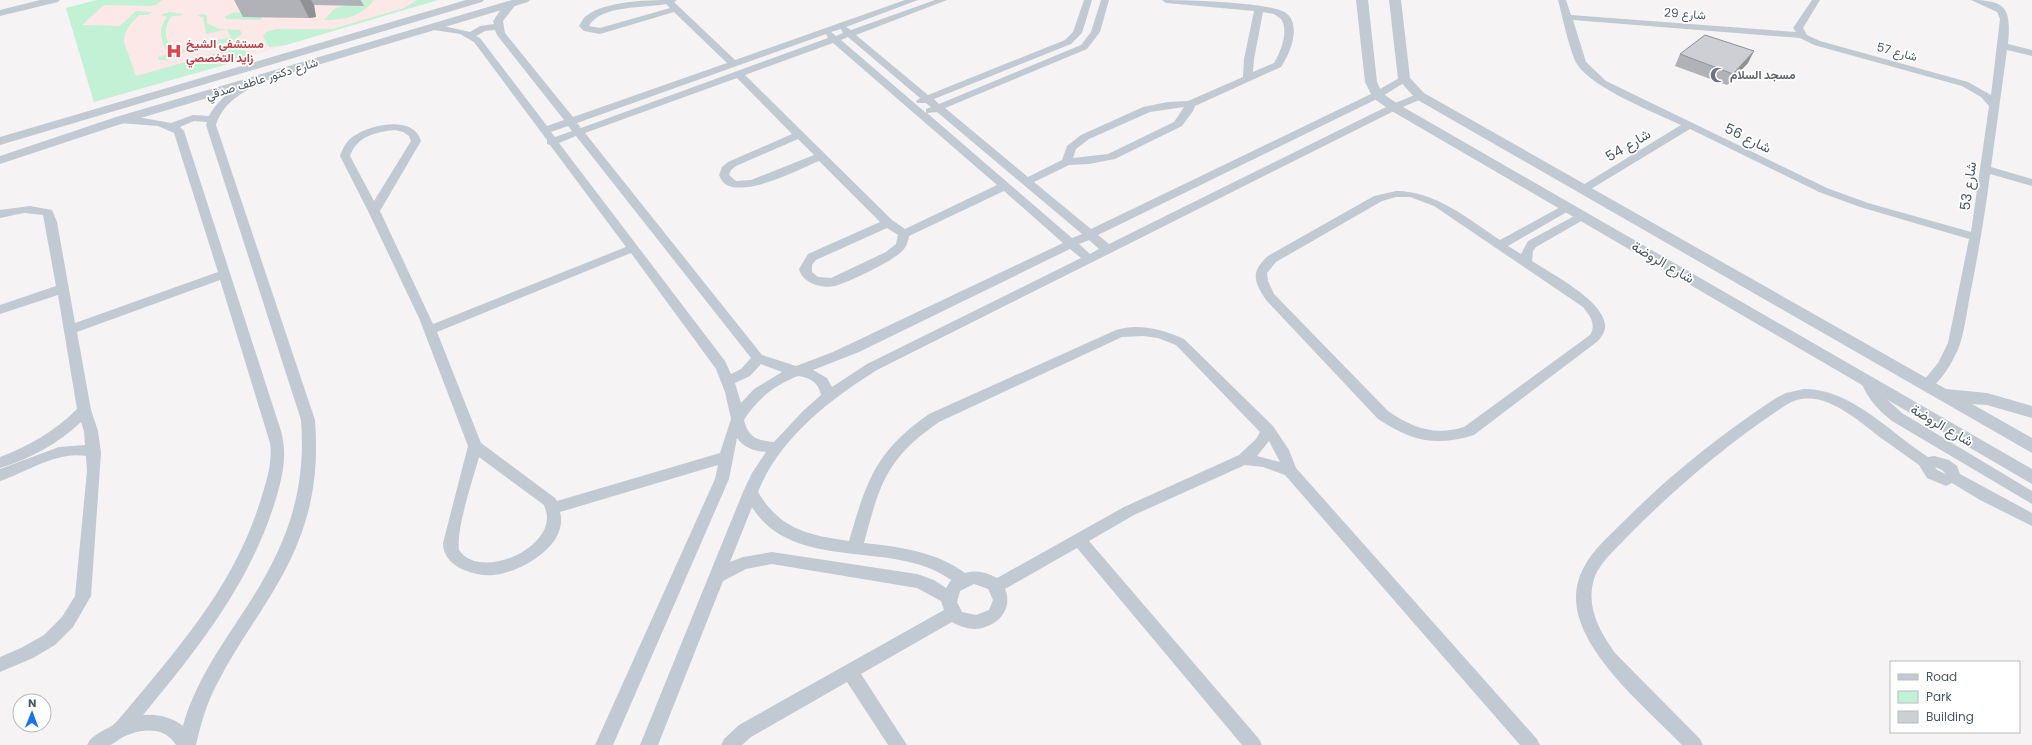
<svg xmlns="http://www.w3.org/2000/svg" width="2032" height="745" viewBox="0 0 2032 745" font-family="Poppins,Vazirmatn,sans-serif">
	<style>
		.medical { fill: #fce8e6 }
		.green { fill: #c3f1d5 }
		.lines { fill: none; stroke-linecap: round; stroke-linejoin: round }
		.minor { fill: #c1cad2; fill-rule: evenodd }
		.tertiary { fill: #c1cad2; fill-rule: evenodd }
		.wall { fill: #b0b2b7 }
		.shaded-wall { fill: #909195 }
		.building { fill: #cdcfd5; stroke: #909195 }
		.labels { text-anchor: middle; stroke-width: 3.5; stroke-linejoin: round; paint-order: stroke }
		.far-street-label { font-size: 12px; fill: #4a5661; stroke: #fff }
		.far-health-label { font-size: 12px; font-weight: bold; fill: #be3a42; stroke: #fff; text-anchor: start }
		.far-worship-label { font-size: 12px; font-weight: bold; fill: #5b616d; stroke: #fff; text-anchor: start }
		.street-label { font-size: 14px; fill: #4a5661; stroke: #fff }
	</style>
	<rect width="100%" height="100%" fill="#f5f3f3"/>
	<!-- medical -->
	<polygon class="medical" points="97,0 438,0 94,102 66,8"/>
	<!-- green -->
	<g class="green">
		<path d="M97,0h65l-6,5 -6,1 -46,-1 -22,20 38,1 16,-15 16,1 -4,3h-9c-8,8 -15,15 -15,27l12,34 102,-29h5l5,9 -6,4 -148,42 -28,-94z"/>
		<path d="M363,0h11c-14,17 -28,20 -50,20l10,-11 12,-4h13z"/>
		<polygon points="417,0 438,0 286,45 269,47 263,36 266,32 276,29 332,29 404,8"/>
		<path d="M170,12l13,2 -4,2h-7c-10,12 -6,24 1,36l10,-3 2,3 -19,8h-7l-1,-3 10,-3c-7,-14 -11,-24 -1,-37l-7,-2z"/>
		<polygon points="248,12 244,17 262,17 260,20 227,19 224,17 232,13"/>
		<path d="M201,14l6,1v8l12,6 21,1 2,4c-8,8 -27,13 -38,12l-2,-2 29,-7 -4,-7h-3l-18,4 -3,-17 -6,-1z"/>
	</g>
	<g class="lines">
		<!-- minor -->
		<g class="minor">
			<path d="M512,0l5,3 -14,18 2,12 68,84 154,-54 -53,-51 -74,22 -16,-3 -5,-5c2,-3 4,-8 7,-10 20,-16 67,-16 91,-16l-3,2 61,58 170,-60h13l-72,27 5,3 84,-30h12l-91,35 72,60 137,-55 8,-8 11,-32h8l-10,33 -11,11 -137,55 5,5 142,-59 10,-13 10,-32h8l-9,32 -13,17 -142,59 83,69 34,-17 5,-14 14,-11 62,-28 25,-5 20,-1 55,-24 1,-18 10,-48 -88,-8 -4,-3c21,0 110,2 124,13 16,12 4,41 -5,54l-86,39 -2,5 -11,15 -67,33 -26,5 -20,1 -35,17 57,47 282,-136 28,-16h6l2,2 -2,2 -26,16 -283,138 11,9 281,-139 30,-12 5,3 -1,2 -26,11 -521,261c-48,30 -98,69 -119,122 23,38 50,43 91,49 18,-61 26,-89 80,-127l187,-84c22,-7 47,-1 68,9l89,87 16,24 7,18 241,271 3,6h-20l-235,-270 -22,-8 -18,-2 -111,50 -45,26 170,198 3,6h-20l-165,-197 -72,41c9,21 -9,39 -30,40 -8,0 -16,-3 -23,-7l-91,52 46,71h-19l-41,-63 -96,55 -9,8h-21l3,-6 15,-14 205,-115 -3,-9 -24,-13 -145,-24 -26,5 -23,12 -65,164h-18l103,-253 9,-19 14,-21c-11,-1 -22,-4 -29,-14l-8,41 -116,266h-18l120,-266 3,-14 -158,47c9,33 -39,60 -66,63 -11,1 -20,-1 -30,-5 -12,-5 -21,-14 -21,-27l25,-97 -49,-128 -51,-107 -28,-55c3,-8 6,-15 14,-20 17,-12 60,-21 67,5l-41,70 53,113 193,-77 -76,-102 -3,-1v-4l-73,-98 -14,-8 -26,-4 -5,-3 5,-3 36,8 10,-6 14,-2 -1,-3 9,-13zM666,4l4,4 -70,20 -11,-2c11,-21 56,-18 77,-22zM1263,12l11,2 7,5c8,12 0,32 -7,44l-21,9 1,-13zM841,29l2,4 -7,3 -5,-4zM495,30l2,5 67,85 -17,6 -67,-88 -4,-2 9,-5zM826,34l2,4 -247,90 -4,-5zM848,37l72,61 -4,3 1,2h9l5,4 -5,2v4l-85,-73zM833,43l164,142 -92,44 -13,-9 -147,-145zM737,78l55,56 -64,28 -6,5 -3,8c2,5 5,9 10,11 24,8 68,-16 90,-25l61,61 -72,32 -9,15c3,14 23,20 36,17 12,-3 58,-25 66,-34 5,-4 7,-10 8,-16l95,-45 59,52 -230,109 -37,14 -34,-11 -177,-222zM1184,107l-10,15 -66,32 -35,4 3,-9 13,-10 61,-27zM937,112l145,122 -10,4 -145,-125zM568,126l4,5 -17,6 -4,-5zM395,130l8,2 6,4 2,5 -37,60 -24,-45c7,-20 26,-24 45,-26zM576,136l175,222 -10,11 -10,5 -6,-13 -166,-218zM798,139l16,16 -63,25 -15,1 -7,-6 2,-5 5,-4zM887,228l11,7 -2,9 -10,8 -55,26 -13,-1 -6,-5v-7l4,-5zM1089,240l10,9 -9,5 -11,-10zM1070,249l11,9 -214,106 -35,23 -5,-9 -14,-8 46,-18zM631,253l85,116 9,23 6,27 -11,34 -163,48 -2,-3 -74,-55 -44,-111zM1143,336l15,2 18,7 84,87 -4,7 -17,16 -115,52 -127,71c-11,-6 -20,-8 -32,-5 -30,-22 -66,-26 -101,-30 16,-60 22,-84 75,-121l183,-85zM761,364l21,8 -28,17 -13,14 -6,-20 15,-7zM798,376c13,2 20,6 23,19l-18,16 -29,31c-17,-1 -26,-5 -30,-22 13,-21 31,-35 54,-44zM1269,441l11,21 -23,-6zM479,457l65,48c1,4 3,8 3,12 1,34 -68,63 -88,33 -3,-21 14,-71 20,-93zM752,507c41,67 143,31 199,73l-5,8 -12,-8 -17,-6 -145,-22 -29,5 -13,5zM974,584l14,5 5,11 -4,10 -13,5 -14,-3 -5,-10 3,-11z"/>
			<path d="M1558,0h8l5,15 225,17 -3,-4 19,-28h8l-17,28 4,7 13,6 148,41 23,13 9,-76 -3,-7 -26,-12c37,0 40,10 37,44l24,6v6l-25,-6 -16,117 41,12v7l-42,-12c-5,41 -12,81 -20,121 -3,16 -5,33 -10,49 -4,12 -23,50 -39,45l-2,-3 19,-23 10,-20 21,-104 -109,-32 -41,-15 -129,-63 -104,63h-8l-2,-2 2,-2 103,-63c-27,-13 -88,-36 -104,-61 -7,-11 -15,-49 -19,-64zM1573,20l227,18 14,7 148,41 19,11 8,9 -18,126 -103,-29 -41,-15 -221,-107 -20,-19z"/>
			<path d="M259,77l5,3 -2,2c-19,10 -39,20 -46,43l99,295c3,40 0,78 -15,117 -19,52 -57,96 -82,145 -11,20 -17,41 -22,63h-20c-11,-19 -35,-17 -53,-8 -4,2 -9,7 -13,8 -7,0 -16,0 -23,0 5,-11 17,-14 26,-20 4,-3 8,-9 12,-13 55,-66 109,-127 135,-210 6,-19 13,-40 10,-59l-50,-163 -143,52 14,78 7,21 3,22 -10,143 -18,31 -18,18 -22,13 -33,14v-15l21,-9 23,-13 18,-18 13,-21 12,-125 -1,-15c-29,-5 -59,16 -86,25v-12l59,-22 26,-2 -1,-14 -3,-9c-22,21 -51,37 -81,46v-11c29,-11 55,-26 77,-48l-19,-114 -58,19v-9l56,-19 -13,-71 -19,-2 -24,5v-8l30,-4 22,4 5,12 18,101 143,-51 -44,-139 -16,-7 -38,-3 -5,-3 5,-3 23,1 28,5 22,-8 16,1c10,-18 30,-34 50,-39zM194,121l13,1 -1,3 95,295c6,76 -17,131 -59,194 -23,35 -48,71 -59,112 -12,-9 -24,-12 -40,-11 54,-65 106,-130 132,-213 7,-24 13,-46 6,-71l-97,-300 -4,-4z"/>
			<path d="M1396,191c40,0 72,28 104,49l64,-35h8l2,2 -2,2 -64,37 13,8 7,-13 52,-28 4,-1 6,4 -54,31 -3,4 -1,10c20,13 70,39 73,63 1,7 -3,12 -7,17l-124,94c-38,12 -63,6 -96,-16l-112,-119c-12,-18 -16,-28 2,-44l106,-60zM1396,197h14l24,9 149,101c6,8 14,17 7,28l-126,92c-29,9 -52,1 -76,-16l-114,-117 -6,-13 -1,-8 9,-11 106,-61z"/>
			<path d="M1868,377l5,2 8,15 21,19 130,78v13l-140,-83c-14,-11 -24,-22 -31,-39l2,-3z"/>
			<path d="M1804,389c46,-1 87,44 124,68l6,-1 15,4 8,6 3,8 72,39v13l-52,-26 -28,-17 -6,3 -19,-8 -8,-13c-13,-9 -25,-18 -38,-27 -25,-19 -62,-54 -95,-33 -59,39 -112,84 -161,134 -12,13 -28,26 -32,44 -6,26 7,49 22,70l85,86 3,6h-21c-34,-35 -92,-83 -104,-131 -4,-17 -2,-32 6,-47 8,-16 23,-29 35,-41 48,-49 101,-91 157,-128l10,-5zM1935,467l7,3 4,4 -9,-4z"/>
		</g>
		<!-- tertiary -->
		<g class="tertiary">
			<polygon points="40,0 60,0 58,2 0,16 0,10"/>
			<polygon points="466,0 484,0 482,2 0,145 0,137"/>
			<polygon points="512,0 530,0 528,2 124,123 0,164 0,156 116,117"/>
			<polygon points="1356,0 1368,0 1377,82 1382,93 1398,104 2032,469 2032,484 1390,110 1373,98 1365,82"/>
			<polygon points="1389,0 1401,0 1410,78 1424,93 1946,389 1987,393 2032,406 2032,418 1987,405 1972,404 2032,438 2032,453 1416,99 1398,79"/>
		</g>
	</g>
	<!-- wall -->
	<g class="wall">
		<polygon points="234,0 361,0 364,6 314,5 316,17 309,18 243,17"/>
		<polygon points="1680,54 1748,63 1727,85 1675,66"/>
	</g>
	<!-- shaded-wall -->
	<g class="shaded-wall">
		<polygon points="300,0 311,0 314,5 316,17 309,18"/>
		<polygon points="1754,51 1748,63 1727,85 1733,74"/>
	</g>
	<!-- building -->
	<polygon class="building" points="1705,35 1754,51 1733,74 1680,54"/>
	<!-- icons -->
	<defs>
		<symbol id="hospital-bare" viewBox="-9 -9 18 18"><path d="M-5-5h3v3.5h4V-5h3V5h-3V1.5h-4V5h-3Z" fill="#e0444e" stroke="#fff" stroke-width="2.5" paint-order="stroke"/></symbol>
		<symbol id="mosque-bare" viewBox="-9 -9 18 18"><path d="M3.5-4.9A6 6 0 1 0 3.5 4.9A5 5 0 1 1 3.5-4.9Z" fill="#6b7280" stroke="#fff" stroke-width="2.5" paint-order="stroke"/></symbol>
	</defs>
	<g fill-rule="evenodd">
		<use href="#hospital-bare" x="163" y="40" width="22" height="22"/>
		<use href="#mosque-bare" x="1707" y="64" width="22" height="22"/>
	</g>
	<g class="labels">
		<!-- far-street labels -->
		<g class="far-street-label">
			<text transform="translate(1685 14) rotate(4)" y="4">شارع 29</text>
			<text transform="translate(1897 52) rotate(15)" y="4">شارع 57</text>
			<text transform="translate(262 79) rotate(-17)" y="4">شارع دكتور عاطف صدقي</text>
		</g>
		<!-- far-health labels -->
		<g class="far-health-label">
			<text x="186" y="48">مستشفى الشيخ<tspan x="186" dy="14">زايد التخصصي</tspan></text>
		</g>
		<!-- far-worship labels -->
		<g class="far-worship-label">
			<text x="1730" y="79">مسجد السلام</text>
		</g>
		<!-- street labels -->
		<g class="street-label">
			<text transform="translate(1748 138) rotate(26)" y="5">شارع 56</text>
			<text transform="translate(1628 145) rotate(-31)" y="5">شارع 54</text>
			<text transform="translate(1968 186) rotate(-82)" y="5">شارع 53</text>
			<text transform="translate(1663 262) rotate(30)" y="5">شارع الروضة</text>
			<text transform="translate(1942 425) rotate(30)" y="5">شارع الروضة</text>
		</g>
	</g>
	<!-- legend -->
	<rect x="1890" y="661" width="130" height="72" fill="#ffffff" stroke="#b7bbc0"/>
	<rect x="1898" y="674" width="20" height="6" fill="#c1cad2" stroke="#b7bbc0"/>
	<text x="1926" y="681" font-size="12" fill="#4a5661">Road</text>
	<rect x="1898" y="691" width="20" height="12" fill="#c3f1d5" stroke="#b7bbc0"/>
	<text x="1926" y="701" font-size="12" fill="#4a5661">Park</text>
	<rect x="1898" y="711" width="20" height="12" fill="#cdcfd5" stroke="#b7bbc0"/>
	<text x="1926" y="721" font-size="12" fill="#4a5661">Building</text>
	<!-- north arrow -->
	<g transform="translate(32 713) rotate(1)"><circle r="19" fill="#ffffff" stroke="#b7bbc0"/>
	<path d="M0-3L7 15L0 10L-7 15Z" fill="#1a73e8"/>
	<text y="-6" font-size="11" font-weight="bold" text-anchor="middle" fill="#4a5661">N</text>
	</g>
</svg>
